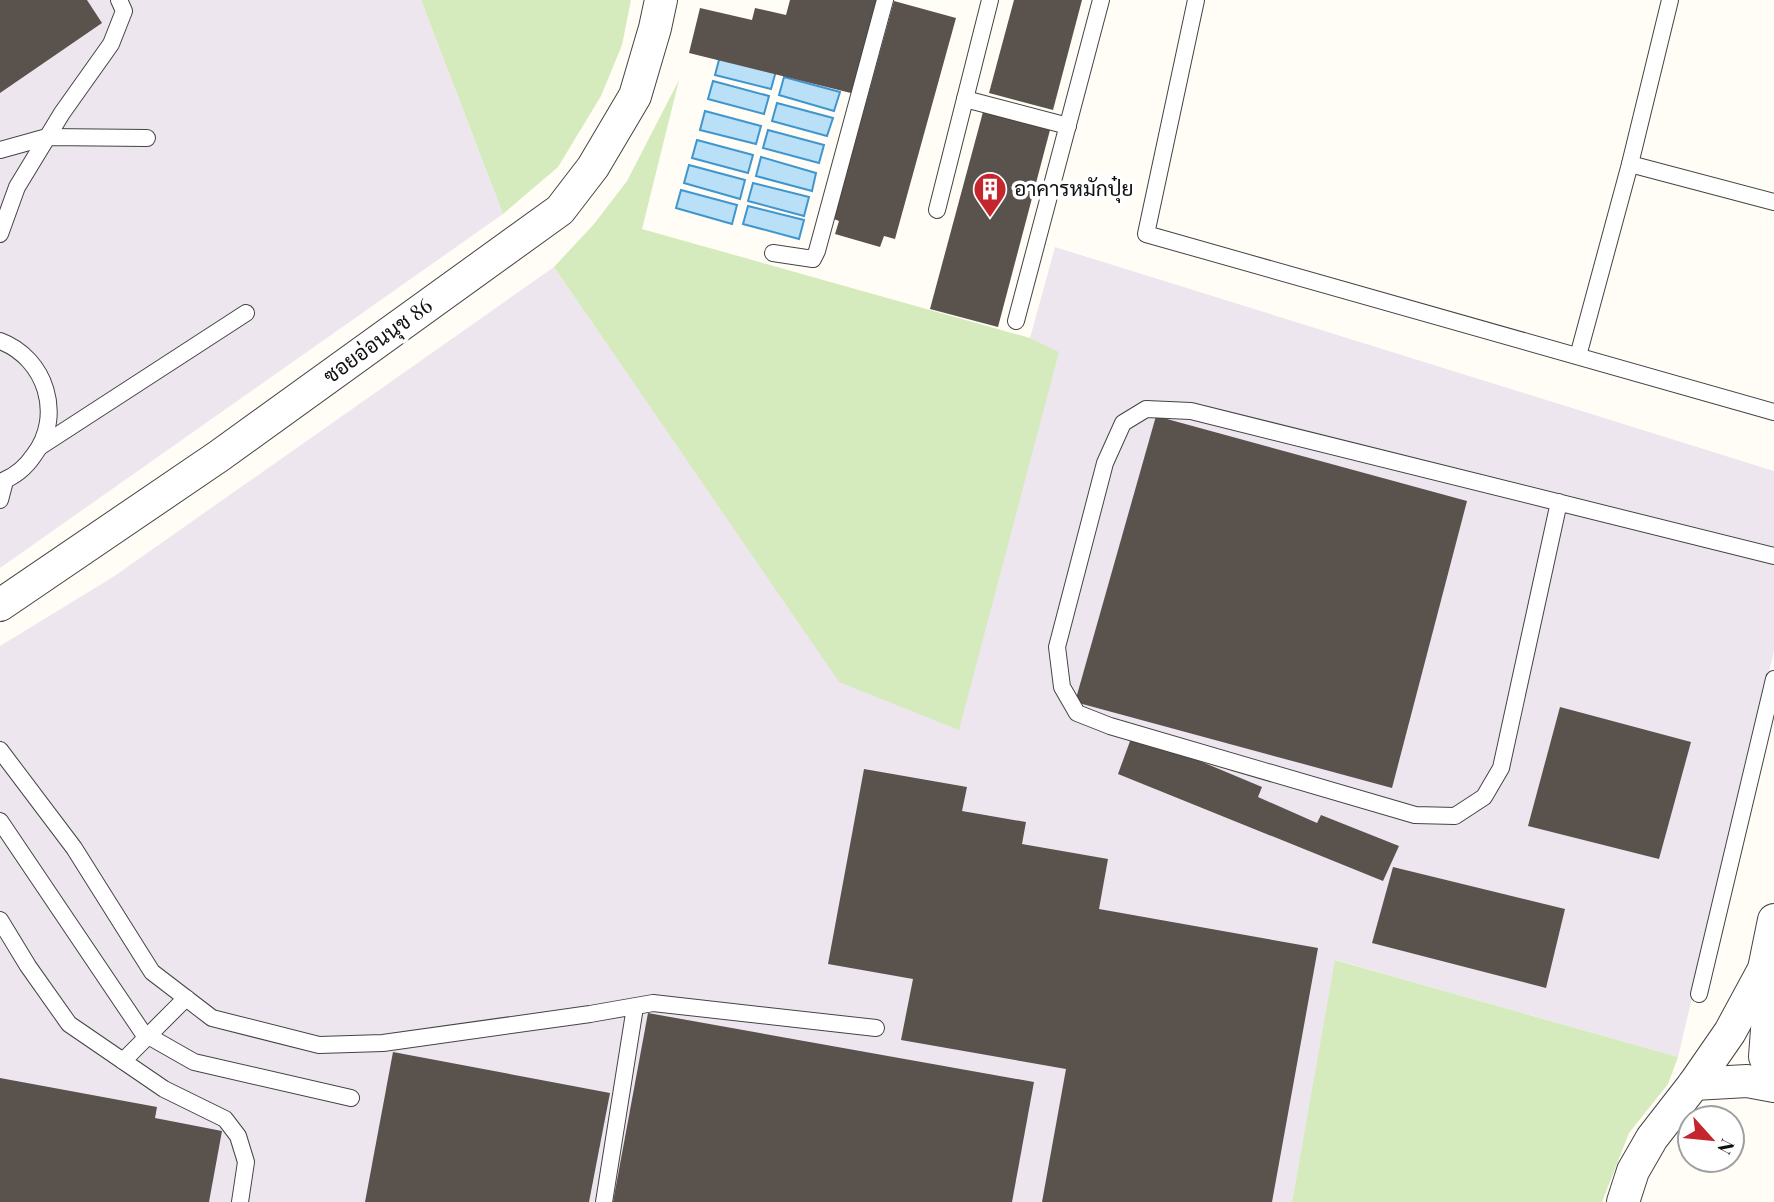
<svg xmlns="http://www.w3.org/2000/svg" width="1774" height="1202" viewBox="0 0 1774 1202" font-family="'Playfair Display',Sarabun,serif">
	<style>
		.industrial { fill: #eee6ef }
		.green { fill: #d5ebbd }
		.water { fill: #b9e0f7; stroke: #3f96cf; stroke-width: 2 }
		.building { fill: #5a524d }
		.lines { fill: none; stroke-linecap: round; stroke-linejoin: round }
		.lane-casing { stroke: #444; stroke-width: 18 }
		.street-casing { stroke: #444; stroke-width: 34 }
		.lane { stroke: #fff; stroke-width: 16 }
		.street { stroke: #fff; stroke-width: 32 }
		.labels { text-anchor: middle; stroke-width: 7; stroke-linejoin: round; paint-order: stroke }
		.poi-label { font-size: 21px; fill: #111; stroke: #fff; text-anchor: start }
		.street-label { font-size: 21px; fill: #111; stroke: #fff }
	</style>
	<rect width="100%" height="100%" fill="#fffdf5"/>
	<!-- industrial -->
	<g class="industrial">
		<polygon points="0,0 421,0 503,214 0,568"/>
		<polygon points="1055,247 1774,471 1774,651 1678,1057 1336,960 1292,1202 0,1202 0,646 113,577 554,267 839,681 1059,353 1030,338"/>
	</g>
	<!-- green -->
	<g class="green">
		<polygon points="421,0 631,0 622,45 601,96 558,167 503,214"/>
		<polygon points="679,80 642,229 1030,338 1059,352 959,730 839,682 554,267 594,224 627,181"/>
		<polygon points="1335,960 1678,1057 1668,1084 1629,1133 1602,1202 1292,1202"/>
	</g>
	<!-- water -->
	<g class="water">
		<polygon points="720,56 776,71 771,89 715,75"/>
		<polygon points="784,77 840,92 834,111 779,95"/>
		<polygon points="713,81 769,96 764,114 708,99"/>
		<polygon points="777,103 833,118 827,136 772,121"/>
		<polygon points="705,111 761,126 756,144 700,130"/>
		<polygon points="768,130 824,145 819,163 763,148"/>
		<polygon points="697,140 753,155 748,173 692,158"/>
		<polygon points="761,157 816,173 812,191 756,176"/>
		<polygon points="689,165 745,180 740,199 684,183"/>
		<polygon points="753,183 809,197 804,216 748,201"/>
		<polygon points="681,190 737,205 732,224 676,208"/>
		<polygon points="748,206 804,220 799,239 743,224"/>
	</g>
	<!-- building -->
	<g class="building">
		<polygon points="0,0 87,0 102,23 0,93"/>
		<polygon points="790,0 878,0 855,94 689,53 700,8 752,20 755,8 786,15"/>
		<polygon points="1014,0 1082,0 1053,110 989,93"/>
		<polygon points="894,1 956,18 895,239 884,236 880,247 835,234 839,221 834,219"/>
		<polygon points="983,112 1050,130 998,327 930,309"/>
		<polygon points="1156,416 1467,501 1392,788 1075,702"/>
		<polygon points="1560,707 1691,742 1659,859 1528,826"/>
		<polygon points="1133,733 1262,787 1258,797 1317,823 1321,815 1399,846 1383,881 1118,774"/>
		<polygon points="864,769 967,787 962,811 1026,822 1022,844 1108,859 1099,909 1318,948 1272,1202 1042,1202 1066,1069 901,1040 913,979 828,964"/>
		<polygon points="1393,867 1565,909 1546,988 1372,943"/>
		<polygon points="648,1013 1034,1082 1012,1202 613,1202"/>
		<polygon points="393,1052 610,1093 589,1202 365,1202"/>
		<polygon points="0,1078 157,1107 155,1118 222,1131 209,1202 0,1202"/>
	</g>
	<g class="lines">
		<defs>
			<g id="lane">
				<polyline points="1196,0 1146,234 1774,412"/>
				<polyline points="965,99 1068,126"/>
				<polyline points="0,150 47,137 147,138"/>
				<polyline points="1630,164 1774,202"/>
				<polyline points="937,210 990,0"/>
				<polyline points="0,234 17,187 62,113 111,44 124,11 119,0"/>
				<polyline points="773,253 813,259 817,251 885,0"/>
				<polyline points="1016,321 1101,0"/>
				<path d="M0,341c46,17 64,75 34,114 -8,12 -20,22 -34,27"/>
				<polyline points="1578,356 1630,164 1670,0"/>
				<polyline points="41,446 246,313"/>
				<polyline points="0,500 5,481"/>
				<polyline points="1559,502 1501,768 1484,797 1455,816 1415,815 1110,726 1077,713 1062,687 1057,647 1105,463 1123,423 1146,409 1191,411 1774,556"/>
				<polyline points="0,750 74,848 152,972 212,1018 319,1045 383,1043 590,1014 653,1003 876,1028"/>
				<polyline points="0,821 143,1033 194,1062 351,1098"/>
				<polyline points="0,920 28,966 69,1024 164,1089 225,1119 238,1136 246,1162 240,1202"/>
				<polyline points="1699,994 1774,679"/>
				<polyline points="123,1061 186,998"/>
				<polyline points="604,1202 635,1007"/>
			</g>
			<g id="street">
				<polyline points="0,605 219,456 560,210 593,167 635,96 655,28 661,0"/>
				<polyline points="1764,969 1769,1002 1765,1057 1774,1073"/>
				<polyline points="1694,1084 1747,1081 1774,1086"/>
				<polyline points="1623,1202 1633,1171 1652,1138 1694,1084 1730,1032 1764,969 1774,920"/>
			</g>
		</defs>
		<!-- lane casing -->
		<use href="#lane" class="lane-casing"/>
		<!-- street casing -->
		<use href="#street" class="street-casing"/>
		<!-- lane -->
		<use href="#lane" class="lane"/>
		<!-- street -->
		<use href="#street" class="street"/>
	</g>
	<!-- icons -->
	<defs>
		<symbol id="building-pin" viewBox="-11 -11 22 30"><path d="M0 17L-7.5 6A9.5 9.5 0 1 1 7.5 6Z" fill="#c4262e" stroke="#fff"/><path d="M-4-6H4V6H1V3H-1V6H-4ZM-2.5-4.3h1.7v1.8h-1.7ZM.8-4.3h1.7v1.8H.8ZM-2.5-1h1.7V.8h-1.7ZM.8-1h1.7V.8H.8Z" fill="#fff"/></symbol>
	</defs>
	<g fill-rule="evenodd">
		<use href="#building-pin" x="971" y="170" width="38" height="52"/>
	</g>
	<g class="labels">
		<!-- poi labels -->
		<g class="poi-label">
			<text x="1014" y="196">อาคารหมักปุ๋ย</text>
		</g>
		<!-- street labels -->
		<g class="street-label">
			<text transform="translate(378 341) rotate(-36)" y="7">ซอยอ่อนนุช 86</text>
		</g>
	</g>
	<!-- north arrow -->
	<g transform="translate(1711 1139) rotate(117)"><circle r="33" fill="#ffffff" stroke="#a0a0a0" stroke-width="2"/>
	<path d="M0-5L12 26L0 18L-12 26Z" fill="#c4262e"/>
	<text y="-10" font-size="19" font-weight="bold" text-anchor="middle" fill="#111111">N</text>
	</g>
</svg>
